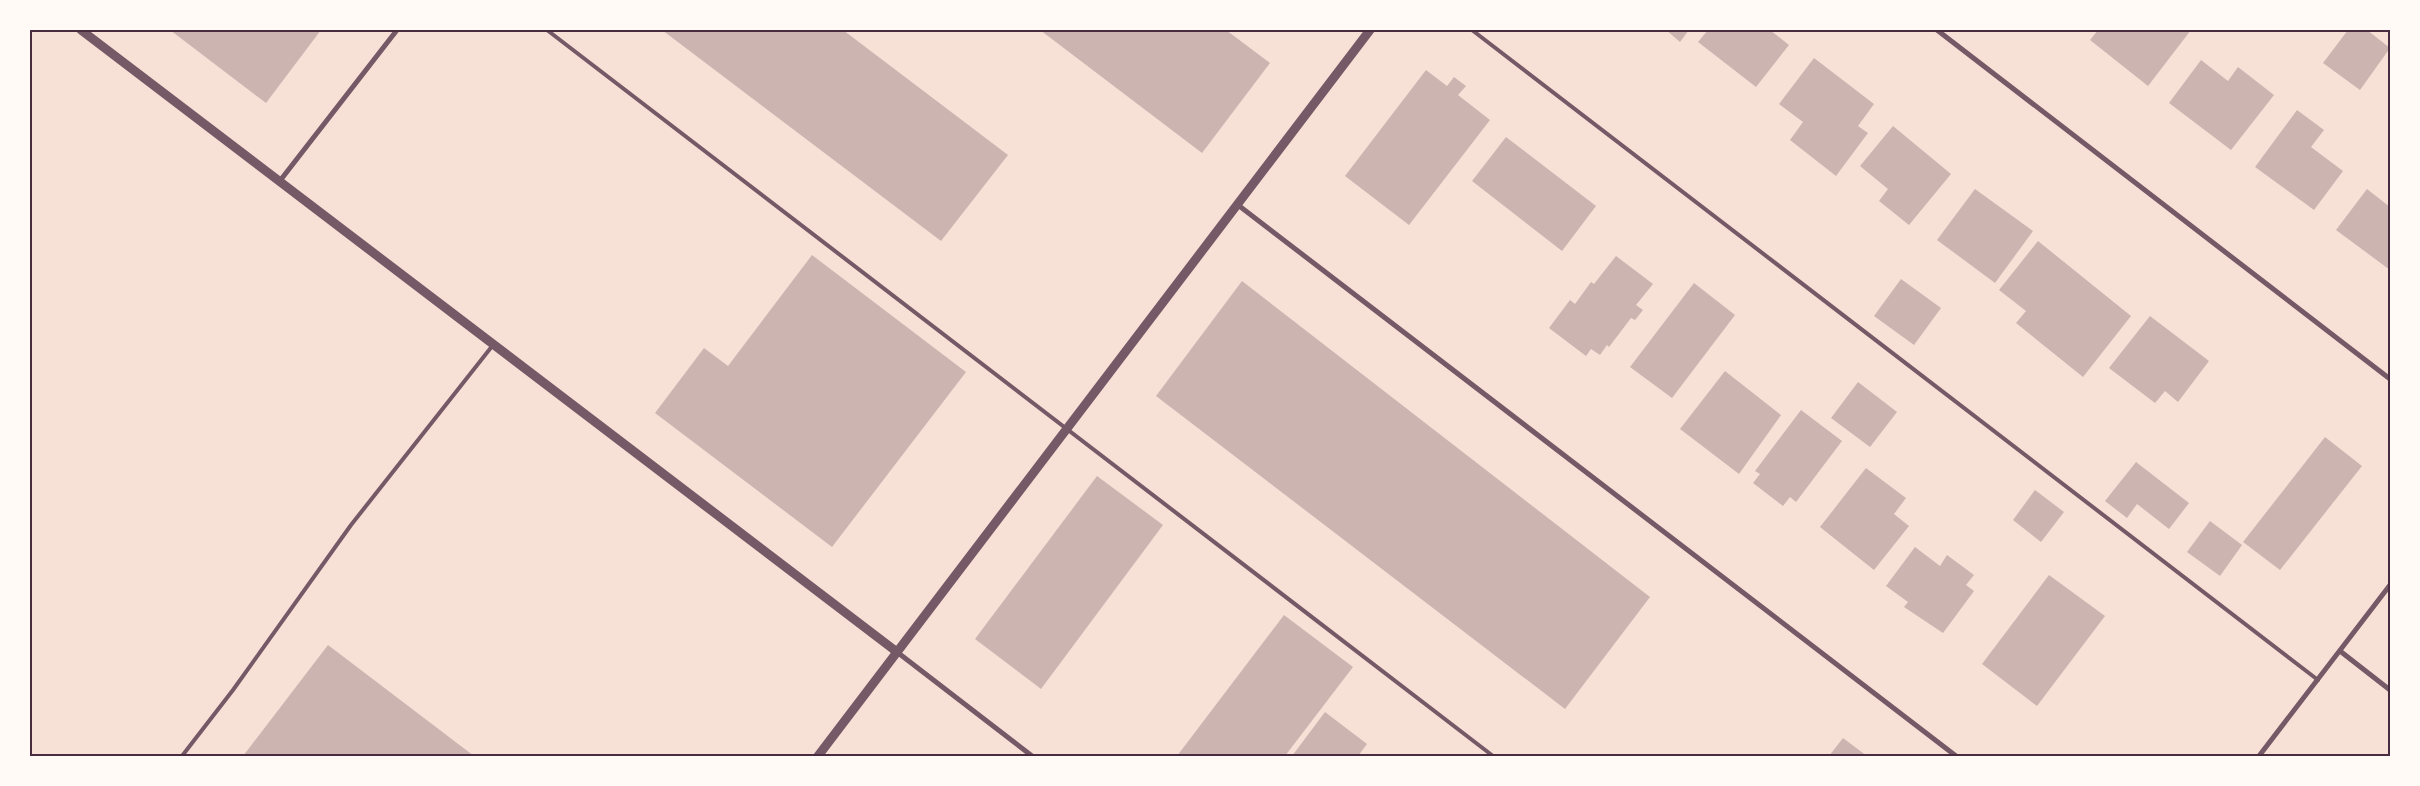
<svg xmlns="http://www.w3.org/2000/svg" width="2420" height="786" viewBox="0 0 2420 786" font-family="'Noto Sans',sans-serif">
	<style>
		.building { fill: #ccb4b1 }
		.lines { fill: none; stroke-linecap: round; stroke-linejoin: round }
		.service { stroke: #755966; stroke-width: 4 }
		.minor { stroke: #755966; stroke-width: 5 }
		.tertiary { stroke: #755966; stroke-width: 9 }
		.neatline { fill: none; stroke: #4a2c40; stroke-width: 2 }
	</style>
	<rect width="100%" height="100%" fill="#f7e1d7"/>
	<!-- building -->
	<g class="building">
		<polygon points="170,30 321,30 266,103"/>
		<polygon points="662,30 843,30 1008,155 941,241"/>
		<polygon points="1040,30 1226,30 1270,63 1202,153"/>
		<polygon points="1666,30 1689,30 1680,42"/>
		<polygon points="1708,30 1770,30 1789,45 1756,87 1698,42"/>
		<polygon points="2098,30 2191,30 2148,86 2090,40"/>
		<polygon points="2348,30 2367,30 2390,48 2360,90 2323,63"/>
		<polygon points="1814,58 1874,104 1858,126 1868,133 1836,176 1790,140 1803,122 1779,104"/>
		<polygon points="2201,60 2228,81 2238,67 2274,95 2231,150 2169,103"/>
		<polygon points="1426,70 1447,86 1454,77 1466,86 1458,95 1490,120 1409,225 1345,176"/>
		<polygon points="2297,110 2324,130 2311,147 2343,171 2314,210 2255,167"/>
		<polygon points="1893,126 1951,174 1909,225 1879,201 1888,189 1860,166"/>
		<polygon points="1506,137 1596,206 1562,251 1472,181"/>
		<polygon points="1975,189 2033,231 1995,283 1937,240"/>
		<polygon points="2367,189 2390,207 2390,270 2336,230"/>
		<polygon points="2038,241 2131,316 2083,377 2016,323 2026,311 1999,290"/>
		<polygon points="812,255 966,372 832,547 655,413 704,348 728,366"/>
		<polygon points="1616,256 1653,284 1636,305 1643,310 1635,320 1631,318 1609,347 1607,345 1600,355 1591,349 1586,356 1549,328 1570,300 1575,304 1591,282 1594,284"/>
		<polygon points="1901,279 1941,308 1914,345 1874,316"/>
		<polygon points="1242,281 1650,597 1565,709 1156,396"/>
		<polygon points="1694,283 1735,315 1672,398 1630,367"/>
		<polygon points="2150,316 2209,361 2178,402 2165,391 2155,403 2109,368"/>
		<polygon points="1725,371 1781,415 1739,474 1680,429"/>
		<polygon points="1858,382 1897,412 1870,447 1831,418"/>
		<polygon points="1801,410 1842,441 1796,502 1790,497 1783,506 1753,483 1760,474 1755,471"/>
		<polygon points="2325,437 2362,466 2280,570 2243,542"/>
		<polygon points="2136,462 2189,503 2169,529 2137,504 2127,518 2105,501"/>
		<polygon points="1866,468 1906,498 1894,514 1909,526 1874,570 1820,527"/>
		<polygon points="1097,476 1163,525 1041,689 975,639"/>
		<polygon points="2035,490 2064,512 2041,542 2013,520"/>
		<polygon points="2210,521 2242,545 2220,576 2187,552"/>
		<polygon points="1915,547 1940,566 1947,555 1974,575 1966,585 1974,591 1943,633 1904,607 1908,602 1886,586"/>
		<polygon points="2049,575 2105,616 2037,706 1982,664"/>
		<polygon points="1284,615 1353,667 1285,756 1177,756"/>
		<polygon points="328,645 474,756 243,756"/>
		<polygon points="1325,712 1367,744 1358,756 1292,756"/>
		<polygon points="1843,738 1867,756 1829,756"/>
	</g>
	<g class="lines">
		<!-- service -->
		<g class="service">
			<polyline points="547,30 1493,756"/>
			<polyline points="1472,30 2318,680"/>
			<polyline points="182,756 233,690 351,525 493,345"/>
		</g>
		<!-- minor -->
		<g class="minor">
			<polyline points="1937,30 2390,379"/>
			<polyline points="279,182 397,30"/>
			<polyline points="1238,205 1956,756"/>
			<polyline points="2340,651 2390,690"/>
			<polyline points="897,652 1032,756"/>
			<polyline points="2259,756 2390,585"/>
		</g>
		<!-- tertiary -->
		<g class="tertiary">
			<polyline points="81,30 897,652"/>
			<polyline points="818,756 1370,30"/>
		</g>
	</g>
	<!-- border -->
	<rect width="2420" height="786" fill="none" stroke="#fffaf5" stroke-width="62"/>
	<rect x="31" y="31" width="2358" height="724" class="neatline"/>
</svg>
